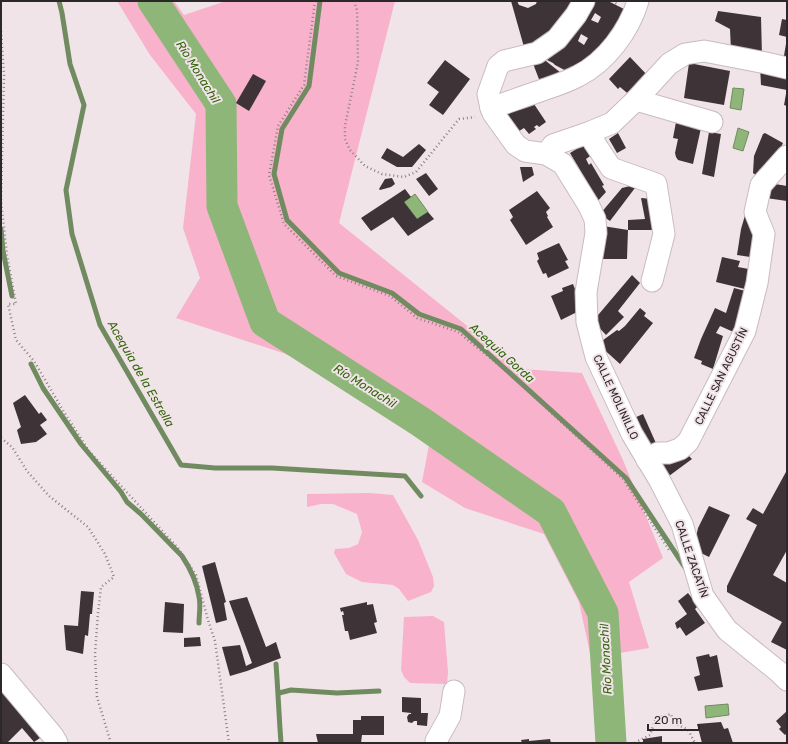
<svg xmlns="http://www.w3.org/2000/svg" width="788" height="744" viewBox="0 0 788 744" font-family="Rubik,sans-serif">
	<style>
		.green { fill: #f8b2cb }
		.water { fill: #8eb679; stroke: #718b61 }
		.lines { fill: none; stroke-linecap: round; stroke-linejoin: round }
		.stream { stroke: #718b61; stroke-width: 5 }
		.river { stroke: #8eb679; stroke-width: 31 }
		.building { fill: #3e3438; fill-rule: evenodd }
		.minor-casing { stroke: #c8bcc0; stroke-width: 23 }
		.path { stroke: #898083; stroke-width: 2.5; stroke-dasharray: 1 3; stroke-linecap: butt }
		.minor { stroke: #fff; stroke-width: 21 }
		.labels { text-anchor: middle; stroke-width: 4; stroke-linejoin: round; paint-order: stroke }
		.street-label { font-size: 11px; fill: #2c2728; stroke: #f1e4e8 }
		.water-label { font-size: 12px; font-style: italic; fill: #34650d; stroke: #f1e4e8 }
	</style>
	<rect width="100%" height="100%" fill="#f1e4e8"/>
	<!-- green -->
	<g class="green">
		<polygon points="117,1 174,1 184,15 226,1 395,1 339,223 521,369 582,373 623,460 663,558 629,582 649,648 591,658 579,602 544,534 465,508 422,482 429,445 298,358 176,318 200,278 183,228 196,114 150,55"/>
		<polygon points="370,493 393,495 418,540 433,577 434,586 431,592 408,601 399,589 393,585 362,582 346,574 334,553 335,549 349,548 358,544 362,532 357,514 333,504 321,504 307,507 307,494"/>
		<polygon points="433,616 444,622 448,672 447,684 410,683 404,677 401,670 404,617"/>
	</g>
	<!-- water -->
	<g class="water">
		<polygon points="733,88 744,89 741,110 730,108"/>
		<polygon points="738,128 749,132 743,151 733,148"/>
		<polygon points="415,194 428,212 417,219 404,202"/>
		<polygon points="728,704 729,715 706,718 705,706"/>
	</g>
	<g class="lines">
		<!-- stream -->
		<g class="stream">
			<polyline points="59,1 62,13 70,64 84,105 66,190 72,234 100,325 181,465 215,468 272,468 405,476 421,496"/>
			<polyline points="320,1 309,86 282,129 274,174 287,220 339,273 392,293 419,314 461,329 626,478 686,569"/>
			<polyline points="1,229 3,251 12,296"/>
			<path d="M31,364l12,24 38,56 40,48 6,10 14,12 41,42c8,12 15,27 17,41 2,8 0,18 0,26"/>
			<path d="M276,664c2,26 3,53 5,79"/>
			<polyline points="279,693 291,690 337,693 379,691"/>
		</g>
		<!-- river -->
		<polyline class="river" points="153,1 221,104 222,206 265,322 421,422 551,512 603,613 611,743"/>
	</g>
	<!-- building -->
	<g class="building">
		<polygon points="511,1 517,1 519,5 528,8 536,4 537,1 578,1 550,36 524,47"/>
		<path d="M590,1h18l20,10 -10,21 -46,42 -17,-9 -2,-2 -12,-6zM595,13l6,4 -3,6 -7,-3zM581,34l7,4 -4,7 -6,-4z"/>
		<polygon points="718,11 761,17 762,56 731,51 730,29 715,21"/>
		<polygon points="782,19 787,20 787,37 779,35"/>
		<polygon points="786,44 787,44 787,62 783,61"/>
		<polygon points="541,57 561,73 542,87 532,61"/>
		<polygon points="630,57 649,77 632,97 620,87 618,89 609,79"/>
		<polygon points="445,60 470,79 443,115 429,105 439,92 427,83"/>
		<polygon points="689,63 730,71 724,105 684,98"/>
		<polygon points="760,67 787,73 787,90 761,85"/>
		<polygon points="253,74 266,81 249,111 236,103"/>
		<polygon points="786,94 787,94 787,106 784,105"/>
		<polygon points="534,104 546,122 539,127 537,125 534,127 536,129 529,134 524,128 516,133 504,117 522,105"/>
		<polygon points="676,122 701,128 693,164 678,160 676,157 675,153 678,139 673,138"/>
		<polygon points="709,132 721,134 714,177 702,174"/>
		<polygon points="618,133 626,148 617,153 609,139"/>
		<polygon points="765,133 783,143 770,172 760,169 757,176 753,173 754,156 763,134"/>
		<polygon points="588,142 596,152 586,159 589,165 591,163 604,185 602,186 606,192 595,204 590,196 594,194 570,153"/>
		<polygon points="419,144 426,150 412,167 397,167 381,158 387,148 403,157"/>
		<polygon points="520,167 532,167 534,175 523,182"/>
		<polygon points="426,173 438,189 429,196 416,179"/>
		<polygon points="392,178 395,184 391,187 380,190 379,189 385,179"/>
		<polygon points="769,183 787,186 787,201 766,198"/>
		<polygon points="638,184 610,221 600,214 622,188"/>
		<polygon points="405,189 411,197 404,202 417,219 428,212 434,219 408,236 393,217 371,231 361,218"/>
		<polygon points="537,191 550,208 546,212 548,216 547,217 553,227 526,245 510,220 513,217 509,210"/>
		<polygon points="641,198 653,199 660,230 628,230 627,259 601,259 603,226 628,230 628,220 645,219"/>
		<polygon points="746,212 753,213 757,258 737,255 741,229"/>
		<polygon points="559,243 568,260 565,261 569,268 548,278 546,273 543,274 537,261 539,259 537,253"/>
		<polygon points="722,257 740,261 738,267 754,270 749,290 716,282"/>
		<polygon points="632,275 640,283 618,311 624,317 606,335 593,321"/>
		<polygon points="573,284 579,299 579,311 561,320 551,296 563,291 562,288"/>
		<polygon points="734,288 753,293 738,334 720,326 716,333 723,336 713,369 701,364 702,361 694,358 701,339 715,308 726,313"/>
		<polygon points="640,308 646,313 644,316 653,323 620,364 599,345 599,343 617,330 619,331 625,326"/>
		<polygon points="25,395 39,414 41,412 47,420 40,425 47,434 36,442 21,444 17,430 21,427 13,403"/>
		<polygon points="643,414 659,450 651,454 634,418"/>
		<polygon points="685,452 692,459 669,476 657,459"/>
		<polygon points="787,470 787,550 773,575 787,583 787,650 771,642 782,622 727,592 727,586 757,525 746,519 753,508 763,514"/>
		<polygon points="709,506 730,515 709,557 697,551 700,544 695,542 698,528"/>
		<polygon points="215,562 226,602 224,603 227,620 216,623 202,566"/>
		<polygon points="81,591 94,592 92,614 90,614 88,636 85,635 83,654 66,650 64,625 78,626"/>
		<polygon points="688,593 698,606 695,609 705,623 686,636 680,627 677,629 675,623 687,614 678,601"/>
		<polygon points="247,597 266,647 276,642 281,658 247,671 230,676 222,647 240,645 246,666 252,663 229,601"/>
		<polygon points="165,602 184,604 183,633 163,632"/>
		<polygon points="367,602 367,605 373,604 377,622 374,623 377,633 350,640 348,631 345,631 342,615 344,615 343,611 341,612 340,608"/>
		<polygon points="200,637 201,646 184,647 184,638"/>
		<polygon points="709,654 710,657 717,655 723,687 698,691 694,677 700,675 696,657"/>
		<polygon points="1,690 22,709 19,712 43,736 34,742 22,728 7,743 1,743 1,729 2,728 1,726"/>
		<polygon points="402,697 421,698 421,713 428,713 427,726 417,725 417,721 414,721 412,723 408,722 407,717 409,714 411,714 411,713 402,712"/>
		<polygon points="787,711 787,733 785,735 779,729 781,727 776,721"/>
		<polygon points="361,716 384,716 384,735 362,735 361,743 318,743 316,734 353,734 353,720 361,720"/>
		<polygon points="721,722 724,729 728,728 733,743 702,743 697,724"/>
		<polygon points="662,736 662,743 643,743 643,739"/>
		<polygon points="529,739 529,741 550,739 551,743 522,743 521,740"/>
	</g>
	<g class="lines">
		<defs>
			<g id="minor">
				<polyline points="584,1 576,15 557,39 537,53 504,61 498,66 488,94 491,108 493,113 516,145 525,151 546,154 563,164 589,206 595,219 596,233 586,292 587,322 596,357 632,434 660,481 682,524 703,596 727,630 779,672 787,680"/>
				<polyline points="636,100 712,122"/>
				<path d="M491,108c15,-5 31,-11 46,-16 14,-5 28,-9 41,-16 28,-14 51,-45 60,-75"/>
				<polyline points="588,133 611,168 656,184 664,234 652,281"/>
				<polyline points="546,154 553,145 588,133 612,123 636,100 669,64 685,54 704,51 766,63 787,68"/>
				<polyline points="647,460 658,453 668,453 680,449 688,442 745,331 757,283 764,234 755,212 761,185 787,156"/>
				<polyline points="1,674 53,736 57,743"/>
				<polyline points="436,743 436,741 450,716 454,691"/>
			</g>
		</defs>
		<!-- minor casing -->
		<use href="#minor" class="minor-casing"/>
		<!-- path -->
		<g class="path">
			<polyline points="315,1 304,85 278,126 269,175 284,224 336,276 390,296 417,318 458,332 505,370 623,479 669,550"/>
			<polyline points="354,1 357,10 358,62 345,126 345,139 350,150 365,166 382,174 404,177 416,172 459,119 475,117"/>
			<polyline points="612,1 617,4"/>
			<polyline points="1,31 4,75 1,201 7,255 16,304 8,304 16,340 34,361 64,412 89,451 178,548 196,575 208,620 215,641 229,743"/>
			<polyline points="1,438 12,447 27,471 49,496 88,527 105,554 114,577 101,587 98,613 95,654 97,697 110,740 110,743"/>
			<polyline points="635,743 636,742 650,735 656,718 671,714 673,722 688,730 695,743"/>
		</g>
		<!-- minor -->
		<use href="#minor" class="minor"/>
	</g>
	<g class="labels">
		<!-- street labels -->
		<g class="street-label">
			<text transform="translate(721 376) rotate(-64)" y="4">CALLE SAN AGUSTÍN</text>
			<text transform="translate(616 397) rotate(65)" y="4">CALLE MOLINILLO</text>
			<text transform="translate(692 559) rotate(71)" y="4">CALLE ZACATÍN</text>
		</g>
		<!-- water labels -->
		<g class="water-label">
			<text transform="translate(198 72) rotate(58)" y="4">Río Monachil</text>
			<text transform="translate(502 353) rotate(42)" y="4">Acequia Gorda</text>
			<text transform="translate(141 374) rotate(60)" y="4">Acequia de la Estrella</text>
			<text transform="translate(365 386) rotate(32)" y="4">Río Monachil</text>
			<text transform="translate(606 659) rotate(-93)" y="4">Río Monachil</text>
		</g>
	</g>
	<!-- border -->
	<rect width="788" height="744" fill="none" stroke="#2c2728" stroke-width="4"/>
	<!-- scale -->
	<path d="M648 724v6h51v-6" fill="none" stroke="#2c2728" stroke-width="2"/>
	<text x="654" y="724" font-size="12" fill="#2c2728" stroke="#f1e4e8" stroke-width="3" paint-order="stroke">20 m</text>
</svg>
